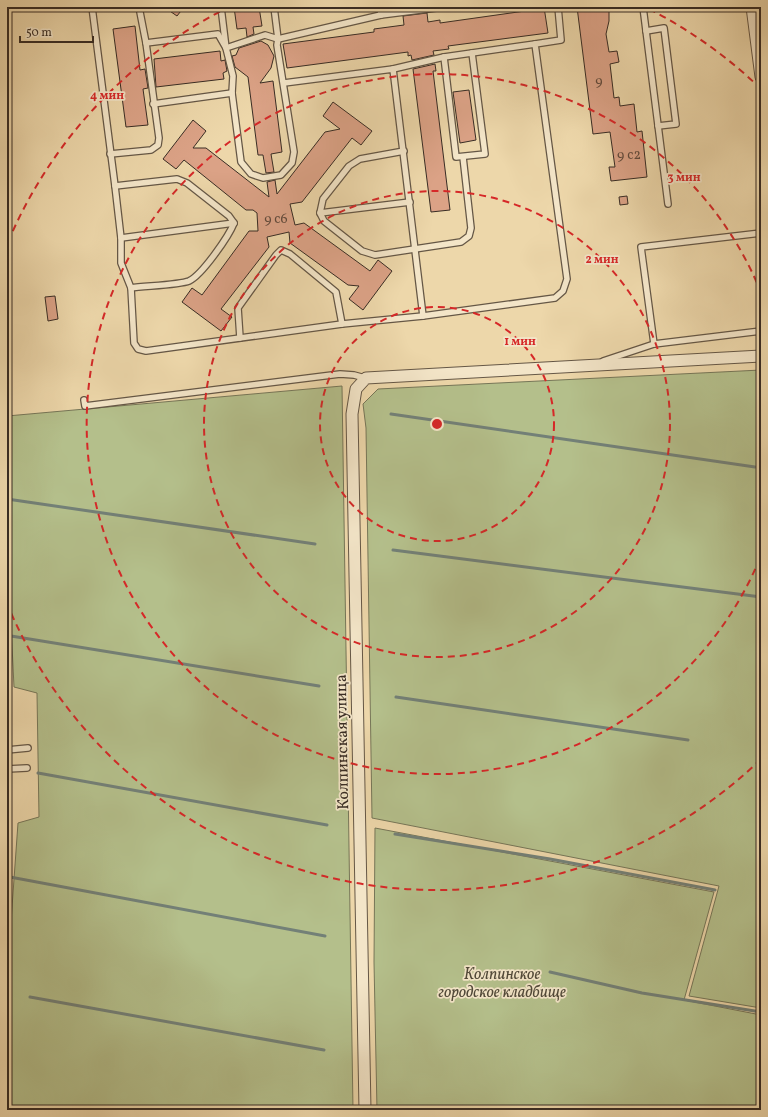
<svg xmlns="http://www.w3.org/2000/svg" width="768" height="1117" viewBox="0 0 768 1117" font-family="Vollkorn,serif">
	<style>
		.green { fill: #b4bf8b; stroke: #767658 }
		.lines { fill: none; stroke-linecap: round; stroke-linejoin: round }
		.stream { stroke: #738077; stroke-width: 3 }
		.building { fill: #dba286; stroke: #382c24 }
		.lane-casing { stroke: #655746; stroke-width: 8 }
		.street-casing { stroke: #655746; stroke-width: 13 }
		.lane { stroke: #f3e5c8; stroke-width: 5.5 }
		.street { stroke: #f3e5c8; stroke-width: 11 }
		.ring { fill: none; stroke: #d62828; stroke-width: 2; stroke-dasharray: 7 5 }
		.labels { text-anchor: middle; stroke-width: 3.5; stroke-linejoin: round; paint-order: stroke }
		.number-label { font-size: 14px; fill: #614a3c }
		.street-label { font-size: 16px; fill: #382c24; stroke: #f3e5c8 }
		.park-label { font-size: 16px; font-style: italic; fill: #514939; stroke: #f3e5c8 }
		.centre { fill: #d62828; stroke: #f3e5c8; stroke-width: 2 }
		.ring-label { font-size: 12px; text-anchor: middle; font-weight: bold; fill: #d62828; stroke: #f3e5c8; stroke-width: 3.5; stroke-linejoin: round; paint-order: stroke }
	</style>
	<rect width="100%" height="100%" fill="#edd7aa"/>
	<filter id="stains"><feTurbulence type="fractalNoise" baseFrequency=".005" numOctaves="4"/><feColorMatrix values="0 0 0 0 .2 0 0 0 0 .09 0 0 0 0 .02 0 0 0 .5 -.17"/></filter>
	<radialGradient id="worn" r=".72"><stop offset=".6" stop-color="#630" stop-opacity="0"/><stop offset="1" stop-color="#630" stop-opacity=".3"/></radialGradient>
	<!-- green -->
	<g class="green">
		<polygon points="761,370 761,1008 689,996 719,886 372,818 366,428 363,404 378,389"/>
		<polygon points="342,386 353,1110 7,1110 7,978 18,823 39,817 37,693 14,687 7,541 7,416"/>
		<polygon points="375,828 714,892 684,1000 761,1015 761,1110 377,1110 374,962"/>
	</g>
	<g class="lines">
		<!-- stream -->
		<g class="stream">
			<polyline points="391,414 755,467"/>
			<polyline points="7,499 315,544"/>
			<polyline points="393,550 761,597"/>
			<polyline points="11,636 319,686"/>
			<polyline points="396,697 688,740"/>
			<polyline points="38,773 327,825"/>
			<polyline points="395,834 550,859 715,890"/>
			<polyline points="10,877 325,936"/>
			<polyline points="550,972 642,993 761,1012"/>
			<polyline points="30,997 324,1050"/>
		</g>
	</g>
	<!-- building -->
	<g class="building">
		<polygon points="164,7 184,7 177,16"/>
		<polygon points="234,7 259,7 262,26 253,27 254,34 247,37 246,28 237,29"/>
		<polygon points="525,7 544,7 548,33 448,46 449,49 433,51 434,55 412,60 411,55 408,56 408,52 287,68 283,44 374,32 374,29 404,25 403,16 427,13 428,22 440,20 440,23 525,11"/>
		<polygon points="577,7 609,7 609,21 606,34 609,52 617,51 619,62 610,64 614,98 619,97 620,106 634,104 637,132 642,131 647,177 611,181 609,167 615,167 610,132 593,134"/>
		<polygon points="135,26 140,70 145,69 148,88 143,89 148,125 126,127 113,29"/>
		<polygon points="261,41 268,45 274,56 271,68 260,83 273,81 282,152 271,154 274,172 266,173 263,155 258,155 248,77 235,67 232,56 236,55 239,48"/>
		<polygon points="220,51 221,61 225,60 227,71 223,73 224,79 156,87 154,59"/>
		<polygon points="435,64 436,71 433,71 450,210 431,212 413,69"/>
		<polygon points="469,90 476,140 460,143 453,92"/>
		<polygon points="333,102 372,131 361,145 352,138 302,202 290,204 295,225 304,223 370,271 378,260 392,271 363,310 349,299 359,286 348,285 290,243 289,232 267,237 269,247 221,309 232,317 221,331 182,302 192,288 202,295 249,231 258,231 257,213 253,210 246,210 184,160 176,169 163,159 193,120 206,131 193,148 206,148 269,197 267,182 275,180 277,194 325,132 340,129 323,116"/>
		<polygon points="627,196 628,204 620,205 619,197"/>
		<polygon points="55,296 58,319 48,321 45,297"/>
	</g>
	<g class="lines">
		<defs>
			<g id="lane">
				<polyline points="92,7 115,186 121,238 121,263 131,288 134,343 138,349 146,351 342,324 423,316 555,298 563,291 567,279 535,44 561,40 558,7"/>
				<polyline points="139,7 146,43"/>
				<polyline points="221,7 226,48 233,76 232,93 241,162 251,174 263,178 281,175 292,163 294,152 277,45 278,39 274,7"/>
				<polyline points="380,7 381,15"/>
				<polyline points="643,7 668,204"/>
				<polyline points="646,31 664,28 676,124 658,126"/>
				<polyline points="444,57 456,157 485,154 472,53"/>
				<polyline points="393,69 444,57 535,44"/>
				<polyline points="284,83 393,69 423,316"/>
				<polyline points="153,104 232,93"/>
				<polyline points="404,151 360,159 349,166 323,199 320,213 324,221 362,251 375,255 461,242 469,236 471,228 463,157"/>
				<polyline points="110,154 151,150 158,145 159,138 146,43 218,34 226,48 265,35 278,39 381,15 444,7"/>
				<path d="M115,186l62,-7 10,4 42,33 5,7c-5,13 -32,52 -45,58 -10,4 -45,5 -58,7"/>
				<polyline points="320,213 410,202"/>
				<polyline points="121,238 234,223"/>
				<polyline points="240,338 238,308 276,255 281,250 290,254 336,292 342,324"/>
				<polyline points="654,344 641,247 761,233"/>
				<polyline points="603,361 654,344 761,331"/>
				<polyline points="84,400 85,406 340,374 354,375 365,378"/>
				<polyline points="7,750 28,748"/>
				<polyline points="7,769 27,768"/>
			</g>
			<g id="street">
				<polyline points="752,7 761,77"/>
				<polyline points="365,1110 352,414 356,389 366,378 761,356"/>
			</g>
		</defs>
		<!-- lane casing -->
		<use href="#lane" class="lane-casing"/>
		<!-- street casing -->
		<use href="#street" class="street-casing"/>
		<!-- lane -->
		<use href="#lane" class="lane"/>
		<!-- street -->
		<use href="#street" class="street"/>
	</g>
	<!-- distance rings -->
	<g class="ring">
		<circle cx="437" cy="424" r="117"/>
		<circle cx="437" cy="424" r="233"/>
		<path d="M760 558A350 350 0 1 1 760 290"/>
		<path d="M761 759A466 466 0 0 1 8 606M8 242A466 466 0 0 1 225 9M649 9A466 466 0 0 1 761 89"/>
	</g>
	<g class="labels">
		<!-- number labels -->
		<g class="number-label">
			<text x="599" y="85">9</text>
			<text x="629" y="159">9 с2</text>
			<text x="276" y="223">9 с6</text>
		</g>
		<!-- street labels -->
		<g class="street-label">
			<text transform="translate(341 742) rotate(-91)" y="6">Колпинская улица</text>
		</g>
		<!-- park labels -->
		<g class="park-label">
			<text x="502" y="979">Колпинское<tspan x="502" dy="18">городское кладбище</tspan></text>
		</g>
	</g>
	<circle cx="437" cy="424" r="6" class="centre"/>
	<g class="ring-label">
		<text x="107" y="99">4 мин</text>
		<text x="684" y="181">3 мин</text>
		<text x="602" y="263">2 мин</text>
		<text x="520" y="345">1 мин</text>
	</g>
	<!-- margin -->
	<rect width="768" height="1117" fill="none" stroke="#edd7aa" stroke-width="24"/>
	<rect x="8" y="8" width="752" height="1101" fill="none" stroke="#382c24" stroke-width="2"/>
	<rect x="12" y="12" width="744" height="1093" fill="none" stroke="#382c24"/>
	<!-- scale -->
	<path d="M20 36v6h73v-6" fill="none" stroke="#382c24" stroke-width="2"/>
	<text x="26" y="36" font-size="12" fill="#382c24" stroke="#f3e5c8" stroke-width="3" paint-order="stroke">50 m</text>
	<rect width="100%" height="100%" filter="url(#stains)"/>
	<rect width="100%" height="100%" fill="url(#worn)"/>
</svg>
